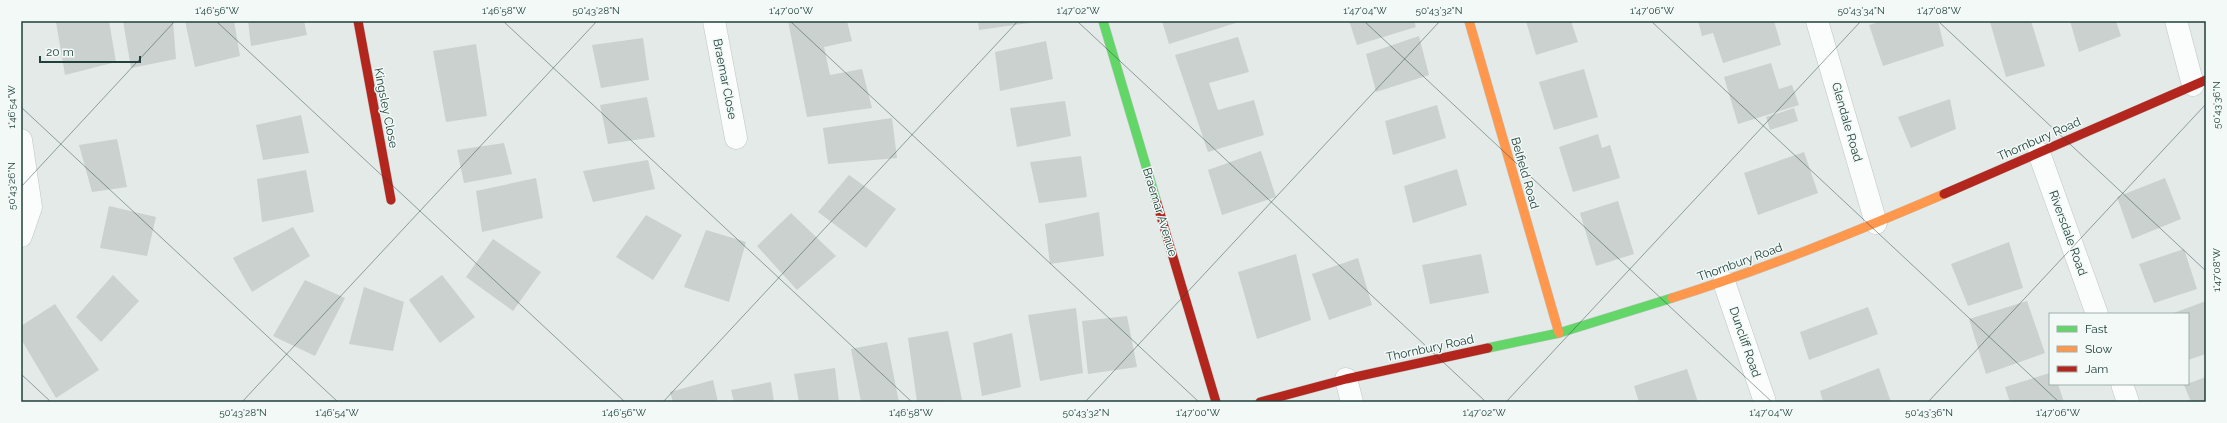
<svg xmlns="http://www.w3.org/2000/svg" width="2227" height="423" viewBox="0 0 2227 423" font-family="Raleway,sans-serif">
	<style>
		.building { fill: #cad1cf }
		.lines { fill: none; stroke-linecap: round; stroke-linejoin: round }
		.street-casing { stroke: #c1c7c5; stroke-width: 23 }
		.fast-casing { stroke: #bfc8c5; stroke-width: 10 }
		.slow-casing { stroke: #bfc8c5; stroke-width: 10 }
		.jam-casing { stroke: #bfc8c5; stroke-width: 10 }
		.street { stroke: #fbfcfc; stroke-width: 22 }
		.fast { stroke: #63d668; stroke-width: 9 }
		.slow { stroke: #ff974d; stroke-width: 9 }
		.jam { stroke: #b3261e; stroke-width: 9 }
		.ticks { fill: none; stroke: #1f403b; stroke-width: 1; stroke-opacity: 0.45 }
		.labels { text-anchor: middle; stroke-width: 3; stroke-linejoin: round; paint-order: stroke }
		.street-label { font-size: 12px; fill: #1f403b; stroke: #f2f9f6 }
		.neatline { fill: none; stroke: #1f403b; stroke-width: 1.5 }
		.ticks-label { font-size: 10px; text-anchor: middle; fill: #1f403b }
	</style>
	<rect width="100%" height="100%" fill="#e4eae8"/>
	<!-- building -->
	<g class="building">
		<polygon points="109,21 116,62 65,75 56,22"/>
		<polygon points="123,21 173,21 176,59 131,68"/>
		<polygon points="185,21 234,21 240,56 195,67"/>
		<polygon points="248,21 304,21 307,35 251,46"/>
		<polygon points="788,21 847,21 852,41 824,47 830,75 862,69 872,108 807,117"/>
		<polygon points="978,21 1036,21 1036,22 979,30"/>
		<polygon points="1162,21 1242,21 1169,44"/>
		<polygon points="1349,21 1414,21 1416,27 1357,45"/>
		<polygon points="1526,21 1571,21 1578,42 1536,55"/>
		<polygon points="1698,21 1774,21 1781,45 1723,63 1713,33 1702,36"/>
		<polygon points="1882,21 1938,21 1944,46 1883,66 1869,25"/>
		<polygon points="1994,21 2031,21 2045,66 2006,77 1990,22"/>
		<polygon points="2070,21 2116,21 2121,36 2079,52"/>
		<polygon points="1419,36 1429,75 1376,92 1366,54"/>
		<polygon points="1238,37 1249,72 1209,83 1218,110 1254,100 1264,135 1208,152 1175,55"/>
		<polygon points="643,38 649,80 601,88 592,45"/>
		<polygon points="1046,41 1053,79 1000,91 995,52"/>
		<polygon points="476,44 487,116 446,122 433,51"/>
		<polygon points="1771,63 1779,89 1792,85 1799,105 1738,124 1724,77"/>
		<polygon points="1584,69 1598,117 1554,130 1539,82"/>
		<polygon points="647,97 655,137 608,144 600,105"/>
		<polygon points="1950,99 1956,129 1911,148 1898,117"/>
		<polygon points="1065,101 1071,136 1017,147 1010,108"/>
		<polygon points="1437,105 1446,138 1393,155 1385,121"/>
		<polygon points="1794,108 1798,121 1770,130 1766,117"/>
		<polygon points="301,115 309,153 263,160 256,125"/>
		<polygon points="892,118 897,158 828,164 823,128"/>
		<polygon points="1598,134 1602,148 1610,145 1620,178 1573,192 1559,147"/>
		<polygon points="117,139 127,187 92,192 79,145"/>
		<polygon points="504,143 512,174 464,183 457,150"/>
		<polygon points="1261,151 1276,197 1222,215 1208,170"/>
		<polygon points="1804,152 1818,193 1758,215 1744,173"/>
		<polygon points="1081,156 1087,197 1039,203 1030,162"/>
		<polygon points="648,160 655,189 593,202 583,171"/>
		<polygon points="1457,169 1467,205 1413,223 1404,186"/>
		<polygon points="306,170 314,212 262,222 257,179"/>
		<polygon points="849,175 896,209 866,248 818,212"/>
		<polygon points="536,178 543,218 482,232 476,191"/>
		<polygon points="2165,178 2181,219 2132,239 2117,197"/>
		<polygon points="1618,201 1634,254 1596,266 1580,213"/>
		<polygon points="109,206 156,217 147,256 100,248"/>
		<polygon points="1099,212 1104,256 1050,264 1045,224"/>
		<polygon points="791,213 836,256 797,290 757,246"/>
		<polygon points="646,215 682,235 653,280 616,257"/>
		<polygon points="293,227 310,256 252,292 233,258"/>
		<polygon points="706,230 746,242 729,302 684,287"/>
		<polygon points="493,239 541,272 513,311 466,277"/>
		<polygon points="2009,242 2023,288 1968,306 1951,264"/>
		<polygon points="2184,249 2197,289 2154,303 2139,264"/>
		<polygon points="1296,254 1311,320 1257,339 1238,272"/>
		<polygon points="1481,254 1489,293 1430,304 1422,265"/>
		<polygon points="1358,258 1372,305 1329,320 1312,274"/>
		<polygon points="113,275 139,301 101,342 76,317"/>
		<polygon points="442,275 475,317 440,343 409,300"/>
		<polygon points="305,280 345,298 315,356 273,336"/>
		<polygon points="364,287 404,302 393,351 349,344"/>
		<polygon points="2027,301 2045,353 1986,374 1969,319"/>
		<polygon points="2206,301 2206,354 2188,360 2188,314 2171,314"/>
		<polygon points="55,304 99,370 56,398 21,339 21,326"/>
		<polygon points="1868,307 1878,334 1809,360 1800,332"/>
		<polygon points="1076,308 1083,373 1040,381 1028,315"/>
		<polygon points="1127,316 1137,367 1088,374 1082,321"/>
		<polygon points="948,331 962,400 917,402 908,338"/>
		<polygon points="1012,333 1021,387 982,396 973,343"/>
		<polygon points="887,342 899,402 861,402 851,349"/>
		<polygon points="835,368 839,402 799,402 794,374"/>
		<polygon points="1879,368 1891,402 1823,402 1820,391"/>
		<polygon points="1687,369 1698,402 1639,402 1634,386"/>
		<polygon points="2050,373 2050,384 2058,384 2064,402 2010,402 2005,387"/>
		<polygon points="2206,377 2206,402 2191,402 2184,385"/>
		<polygon points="713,380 718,402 673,402 670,392"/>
		<polygon points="771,382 774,402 734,402 731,390"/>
	</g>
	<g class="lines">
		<defs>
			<g id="street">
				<polyline points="714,21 736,138"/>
				<polyline points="1817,21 1876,223"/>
				<polyline points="2176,21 2193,85"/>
				<polyline points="21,140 31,207 21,236"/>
				<polyline points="2039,153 2097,314"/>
				<polyline points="1724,282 1765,402"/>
				<polyline points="1346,379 1352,402"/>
				<polyline points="2122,384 2128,402"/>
			</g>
			<g id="fast">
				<polyline points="1103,21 1157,203"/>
				<polyline points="1488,348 1559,333 1672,298"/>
			</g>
			<g id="slow">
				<polyline points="1469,21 1559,333"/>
				<path d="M1672,298c93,-29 183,-66 272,-104"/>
			</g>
			<g id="jam">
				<polyline points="358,21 391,200"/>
				<polyline points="1944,194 2206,80"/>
				<polyline points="1157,203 1216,402"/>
				<polyline points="1260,402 1346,379 1488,348"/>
			</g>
		</defs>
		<!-- street casing -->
		<use href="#street" class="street-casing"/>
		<!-- fast casing -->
		<use href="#fast" class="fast-casing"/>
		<!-- slow casing -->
		<use href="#slow" class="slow-casing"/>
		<!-- jam casing -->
		<use href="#jam" class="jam-casing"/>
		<!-- street -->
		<use href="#street" class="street"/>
		<!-- fast -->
		<use href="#fast" class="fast"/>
		<!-- slow -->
		<use href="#slow" class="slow"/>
		<!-- jam -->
		<use href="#jam" class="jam"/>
	</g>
	<!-- ticks -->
	<path class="ticks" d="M216,21l409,381M503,21l409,381M790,21l409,381M1077,21l409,381M1364,21l408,381M1651,21l408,381M1938,21l268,250M21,107l317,295M21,187l154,-166M21,374l30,28M242,402l355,-381M663,402l355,-381M1085,402l355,-381M1506,402l355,-381M1928,402l278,-298"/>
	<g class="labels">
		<!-- street labels -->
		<g class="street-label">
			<text transform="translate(725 79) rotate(79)" y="4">Braemar Close</text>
			<text transform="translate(386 108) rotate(79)" y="4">Kingsley Close</text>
			<text transform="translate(1847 122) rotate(74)" y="4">Glendale Road</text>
			<text transform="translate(2039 139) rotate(-24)" y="4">Thornbury Road</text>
			<text transform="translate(1525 173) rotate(74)" y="4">Belfield Road</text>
			<text transform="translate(1160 212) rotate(73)" y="4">Braemar Avenue</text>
			<text transform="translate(2068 233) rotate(70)" y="4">Riversdale Road</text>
			<text transform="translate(1740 262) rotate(-20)" y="4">Thornbury Road</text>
			<text transform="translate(1745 342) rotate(71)" y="4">Duncliff Road</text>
			<text transform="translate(1430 348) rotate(-12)" y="4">Thornbury Road</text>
		</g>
	</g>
	<!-- border -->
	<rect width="2227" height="423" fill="none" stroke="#f2f9f6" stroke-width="44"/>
	<!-- legend -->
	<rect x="2049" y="313" width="140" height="72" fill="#f2f9f6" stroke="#9eafab"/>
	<rect x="2057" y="326" width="20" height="6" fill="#63d668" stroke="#9eafab"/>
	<text x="2085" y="333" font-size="12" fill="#1f403b">Fast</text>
	<rect x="2057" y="346" width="20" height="6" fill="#ff974d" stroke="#9eafab"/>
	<text x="2085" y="353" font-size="12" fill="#1f403b">Slow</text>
	<rect x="2057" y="366" width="20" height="6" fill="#b3261e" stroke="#9eafab"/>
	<text x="2085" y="373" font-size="12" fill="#1f403b">Jam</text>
	<!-- scale -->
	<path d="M40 56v6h100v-6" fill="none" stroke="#1f403b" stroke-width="2"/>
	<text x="46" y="56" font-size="12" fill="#1f403b" stroke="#f2f9f6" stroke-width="3" paint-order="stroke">20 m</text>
	<rect x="22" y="22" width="2183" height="379" class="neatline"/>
	<g class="ticks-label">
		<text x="217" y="14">1°46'56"W</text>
		<text x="504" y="14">1°46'58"W</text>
		<text x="596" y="14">50°43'28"N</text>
		<text x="791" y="14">1°47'00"W</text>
		<text x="1078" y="14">1°47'02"W</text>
		<text x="1365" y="14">1°47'04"W</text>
		<text x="1439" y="14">50°43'32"N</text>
		<text x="1652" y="14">1°47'06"W</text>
		<text x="1861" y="14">50°43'34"N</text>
		<text x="1939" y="14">1°47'08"W</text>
		<text transform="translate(2216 105) rotate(-90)" y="4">50°43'36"N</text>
		<text transform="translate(11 107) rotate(-90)" y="4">1°46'54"W</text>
		<text transform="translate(11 186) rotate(-90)" y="4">50°43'26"N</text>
		<text transform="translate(2216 270) rotate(-90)" y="4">1°47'08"W</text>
		<text x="243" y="416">50°43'28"N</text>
		<text x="337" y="416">1°46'54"W</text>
		<text x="624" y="416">1°46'56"W</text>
		<text x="911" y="416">1°46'58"W</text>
		<text x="1086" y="416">50°43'32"N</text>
		<text x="1198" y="416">1°47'00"W</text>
		<text x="1484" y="416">1°47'02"W</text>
		<text x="1771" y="416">1°47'04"W</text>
		<text x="1929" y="416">50°43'36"N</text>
		<text x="2058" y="416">1°47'06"W</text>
	</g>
</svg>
